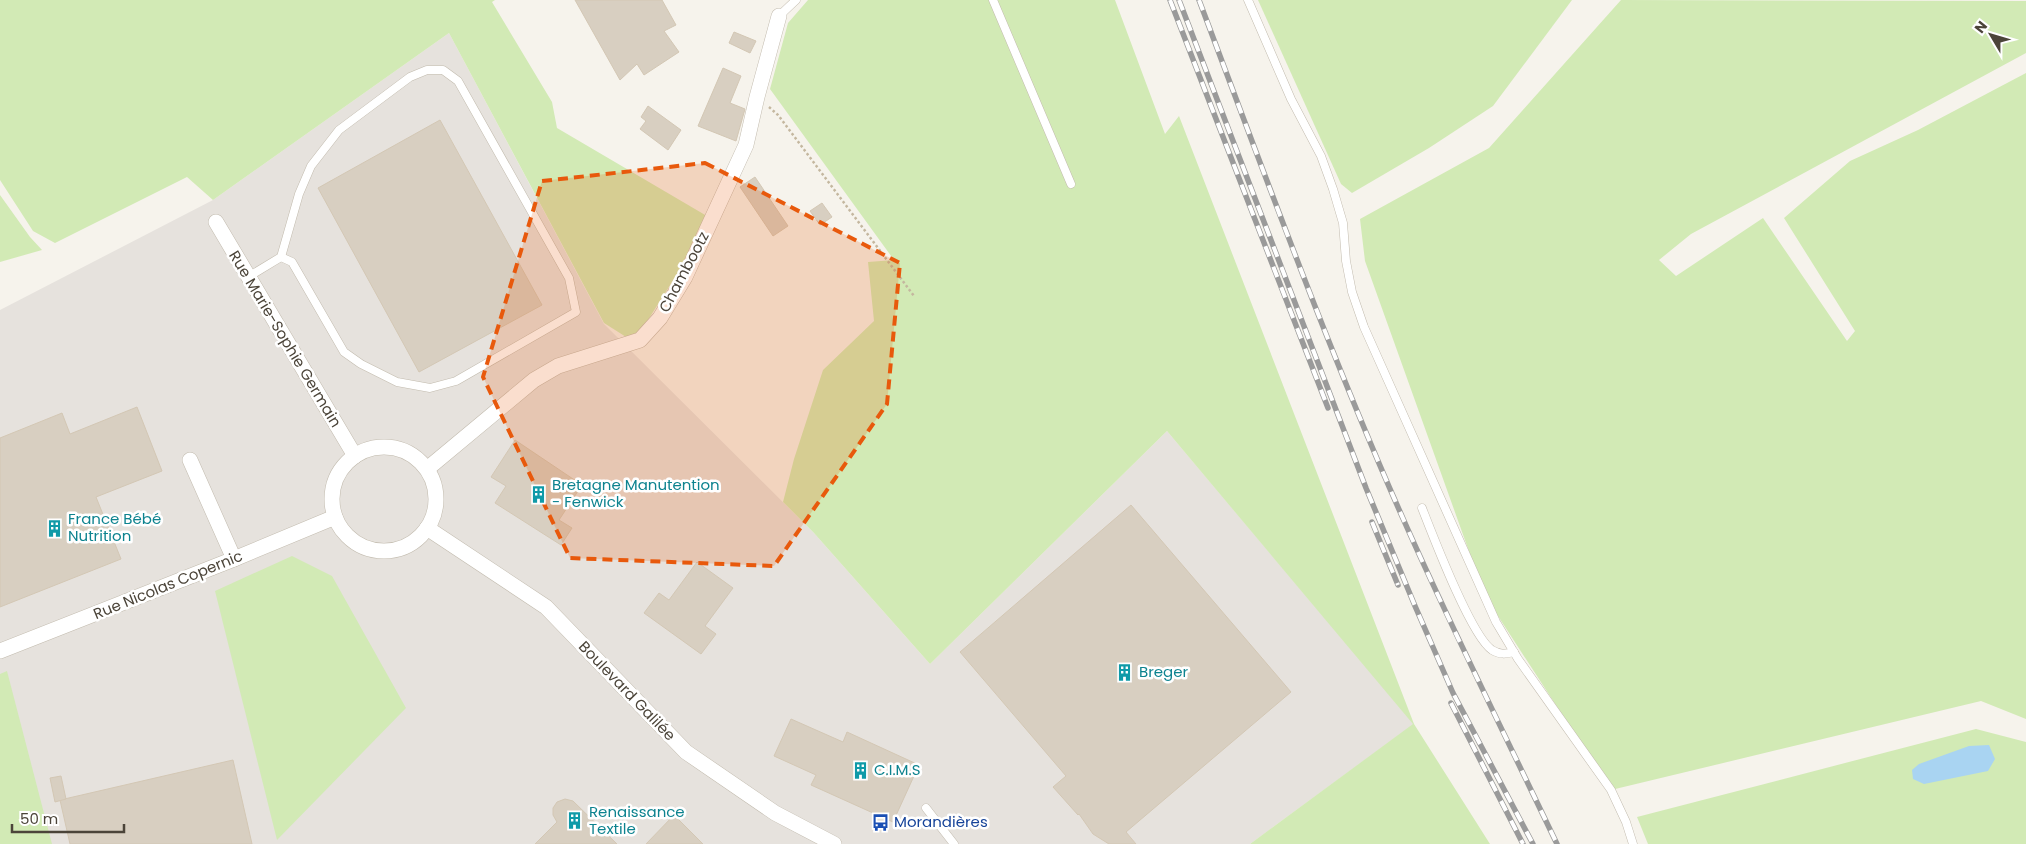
<svg xmlns="http://www.w3.org/2000/svg" width="2026" height="844" viewBox="0 0 2026 844" font-family="Poppins,sans-serif">
	<style>
		.industrial { fill: #e6e2dd }
		.green { fill: #d2eab5 }
		.water { fill: #a9d4f2 }
		.building { fill: #d8cfc1; stroke: #d3c7b4 }
		.lines { fill: none; stroke-linecap: round; stroke-linejoin: round }
		.lane-casing { stroke: #c2bbae; stroke-width: 9 }
		.street-casing { stroke: #c2bbae; stroke-width: 16 }
		.path { stroke: #c4b79f; stroke-width: 2.5; stroke-dasharray: 2.5 2.5; stroke-linecap: butt }
		.lane { stroke: #fff; stroke-width: 8 }
		.street { stroke: #fff; stroke-width: 15 }
		.rail-casing { stroke: #9a9a9a; stroke-width: 5.5 }
		.rail { stroke: #fff; stroke-width: 4; stroke-dasharray: 11; stroke-linecap: butt }
		.marked { fill: #e8590c; fill-opacity: 0.2; stroke: #e8590c; stroke-width: 4; stroke-dasharray: 10 6; stroke-linejoin: round }
		.labels { text-anchor: middle; stroke-width: 5; stroke-linejoin: round; paint-order: stroke }
		.street-label { font-size: 15px; fill: #4b4439; stroke: #fff }
		.culture-label { font-size: 15px; fill: #0d838f; stroke: #fff; text-anchor: start }
		.transit-label { font-size: 15px; fill: #164399; stroke: #fff; text-anchor: start }
	</style>
	<rect width="100%" height="100%" fill="#f6f3ec"/>
	<!-- industrial -->
	<polygon class="industrial" points="449,33 604,324 814,533 930,664 1167,431 1414,724 1250,844 0,844 0,310 213,200"/>
	<!-- green -->
	<g class="green">
		<polygon points="0,0 495,0 492,2 552,102 557,128 712,219 634,342 604,323 449,33 213,200 187,177 55,243 33,231 0,180"/>
		<polygon points="808,0 1115,0 1165,134 1179,116 1414,724 1490,844 1250,844 1413,724 1167,431 930,664 814,533 783,502 794,459 823,370 874,321 868,262 894,260 770,89 788,23"/>
		<polygon points="1258,0 1572,0 1493,106 1429,148 1352,193 1341,184"/>
		<polygon points="1621,0 2026,1 2026,53 1691,234 1659,260 1676,276 1763,218 1847,341 1855,331 1784,218 1850,161 1918,130 2026,73 2026,719 1981,701 1611,790 1485,596 1365,261 1360,219 1489,148"/>
		<polygon points="0,195 30,237 42,250 0,262"/>
		<polygon points="292,556 332,576 406,708 277,840 215,591"/>
		<polygon points="7,671 52,844 0,844 0,674"/>
		<polygon points="1976,729 2026,742 2026,844 1648,844 1637,817"/>
	</g>
	<!-- water -->
	<polygon class="water" points="1989,745 1995,759 1988,771 1924,784 1913,779 1912,770 1919,764 1969,746"/>
	<!-- building -->
	<g class="building">
		<polygon points="575,0 662,0 676,25 664,31 679,52 644,75 637,64 620,80"/>
		<polygon points="734,32 756,41 750,53 729,43"/>
		<polygon points="723,68 741,76 730,103 745,109 736,141 698,126"/>
		<polygon points="648,106 681,130 668,150 640,129 646,121 641,117"/>
		<polygon points="440,120 542,305 419,372 318,188"/>
		<polygon points="755,177 788,226 773,236 740,187"/>
		<polygon points="822,203 832,217 820,225 810,211"/>
		<polygon points="137,407 162,471 96,497 121,559 0,607 0,438 62,413 70,434"/>
		<polygon points="515,440 582,485 559,520 572,528 561,545 495,503 506,486 491,477"/>
		<polygon points="1131,505 1291,692 1126,832 1136,844 1109,844 1093,834 1079,814 1078,815 1053,787 1066,776 960,652"/>
		<polygon points="697,562 733,588 705,626 716,634 701,654 644,613 659,593 669,600"/>
		<polygon points="791,719 843,742 847,732 919,765 893,822 811,785 816,775 774,756"/>
		<polygon points="233,760 252,844 70,844 60,800"/>
		<polygon points="61,776 66,799 55,802 50,778"/>
		<polygon points="565,799 573,801 617,844 535,844 557,822 553,815 553,808 557,802"/>
		<polygon points="674,815 703,844 646,844"/>
	</g>
	<g class="lines">
		<defs>
			<g id="lane">
				<polyline points="993,0 1071,184"/>
				<polyline points="1248,0 1291,99 1321,156 1333,189 1343,223 1346,261 1352,292 1364,327 1496,622 1518,659 1611,790 1626,822 1633,844"/>
				<polyline points="779,16 796,0"/>
				<polyline points="248,277 281,257 299,194 311,166 339,130 410,77 427,70 443,70 458,81 569,278 576,312 456,381 430,388 397,382 361,364 344,352 292,262 281,257"/>
				<path d="M1422,508c11,28 49,128 70,142 8,5 14,4 22,2"/>
				<polyline points="926,808 954,844"/>
			</g>
			<g id="street">
				<polyline points="216,222 355,456"/>
				<circle cx="384" cy="499" r="52"/>
				<polyline points="190,460 234,559"/>
				<polyline points="427,469 534,380 558,366 640,340 660,318 685,277 746,145 757,97 779,16"/>
				<polyline points="427,528 546,607 686,752 775,813 834,844"/>
				<polyline points="0,651 234,559 335,517"/>
			</g>
		</defs>
		<!-- lane casing -->
		<use href="#lane" class="lane-casing"/>
		<!-- street casing -->
		<use href="#street" class="street-casing"/>
		<!-- path -->
		<polyline class="path" points="769,107 778,115 914,296"/>
		<!-- lane -->
		<use href="#lane" class="lane"/>
		<!-- street -->
		<use href="#street" class="street"/>
		<defs>
			<g id="rail">
				<polyline points="1170,0 1328,408"/>
				<polyline points="1179,0 1366,488 1415,606 1453,693 1533,844"/>
				<path d="M1199,0c66,175 130,352 206,523 48,108 101,214 152,321"/>
				<polyline points="1372,522 1398,585"/>
				<polyline points="1451,703 1523,844"/>
			</g>
		</defs>
		<!-- rail casing -->
		<use href="#rail" class="rail-casing"/>
		<!-- rail -->
		<use href="#rail" class="rail"/>
	</g>
	<!-- marked area -->
	<path class="marked" d="M705,163l195,100 -13,141 -113,162 -204,-8 -87,-181 59,-196z"/>
	<!-- icons -->
	<defs>
		<symbol id="building-bare" viewBox="-9 -9 18 18"><path d="M-4-6H4V6H1V3H-1V6H-4ZM-2.5-4.3h1.7v1.8h-1.7ZM.8-4.3h1.7v1.8H.8ZM-2.5-1h1.7V.8h-1.7ZM.8-1h1.7V.8H.8Z" fill="#0f9aa8" stroke="#fff" stroke-width="2.5" paint-order="stroke"/></symbol>
		<symbol id="bus-bare" viewBox="-9 -9 18 18"><path d="M-5-6H5V4H4V6H2V4H-2V6H-4V4H-5ZM-3.5-4V0h7V-4ZM-3.5 1.2v1.5H-2V1.2ZM2 1.2v1.5H3.5V1.2Z" fill="#1a4fb4" stroke="#fff" stroke-width="2.5" paint-order="stroke"/></symbol>
	</defs>
	<g fill-rule="evenodd">
		<use href="#building-bare" x="526" y="482" width="25" height="25"/>
		<use href="#building-bare" x="42" y="516" width="25" height="25"/>
		<use href="#building-bare" x="1112" y="660" width="25" height="25"/>
		<use href="#building-bare" x="848" y="758" width="25" height="25"/>
		<use href="#building-bare" x="562" y="808" width="25" height="25"/>
		<use href="#bus-bare" x="868" y="810" width="25" height="25"/>
	</g>
	<g class="labels">
		<!-- street labels -->
		<g class="street-label">
			<text transform="translate(684 272) rotate(-62)" y="5">Chambootz</text>
			<text transform="translate(285 339) rotate(59)" y="5">Rue Marie-Sophie Germain</text>
			<text transform="translate(168 585) rotate(-22)" y="5">Rue Nicolas Copernic</text>
			<text transform="translate(627 691) rotate(46)" y="5">Boulevard Galilée</text>
		</g>
		<!-- culture labels -->
		<g class="culture-label">
			<text x="552" y="490">Bretagne Manutention<tspan x="552" dy="17">- Fenwick</tspan></text>
			<text x="68" y="524">France Bébé<tspan x="68" dy="17">Nutrition</tspan></text>
			<text x="1139" y="677">Breger</text>
			<text x="874" y="775">C.I.M.S</text>
			<text x="589" y="817">Renaissance<tspan x="589" dy="17">Textile</tspan></text>
		</g>
		<!-- transit labels -->
		<g class="transit-label">
			<text x="894" y="827">Morandières</text>
		</g>
	</g>
	<!-- north arrow -->
	<g transform="translate(1991 35) rotate(308)" stroke="#ffffff" stroke-width="4" paint-order="stroke">
	<path d="M0-4L9 19L0 12L-9 19Z" fill="#4b4439"/>
	<text y="-8" font-size="14" font-weight="bold" text-anchor="middle" fill="#4b4439">N</text>
	</g>
	<!-- scale -->
	<path d="M12 824v8h112v-8" fill="none" stroke="#4b4439" stroke-width="2.5"/>
	<text x="20" y="824" font-size="15" fill="#4b4439" stroke="#ffffff" stroke-width="4" paint-order="stroke">50 m</text>
</svg>
